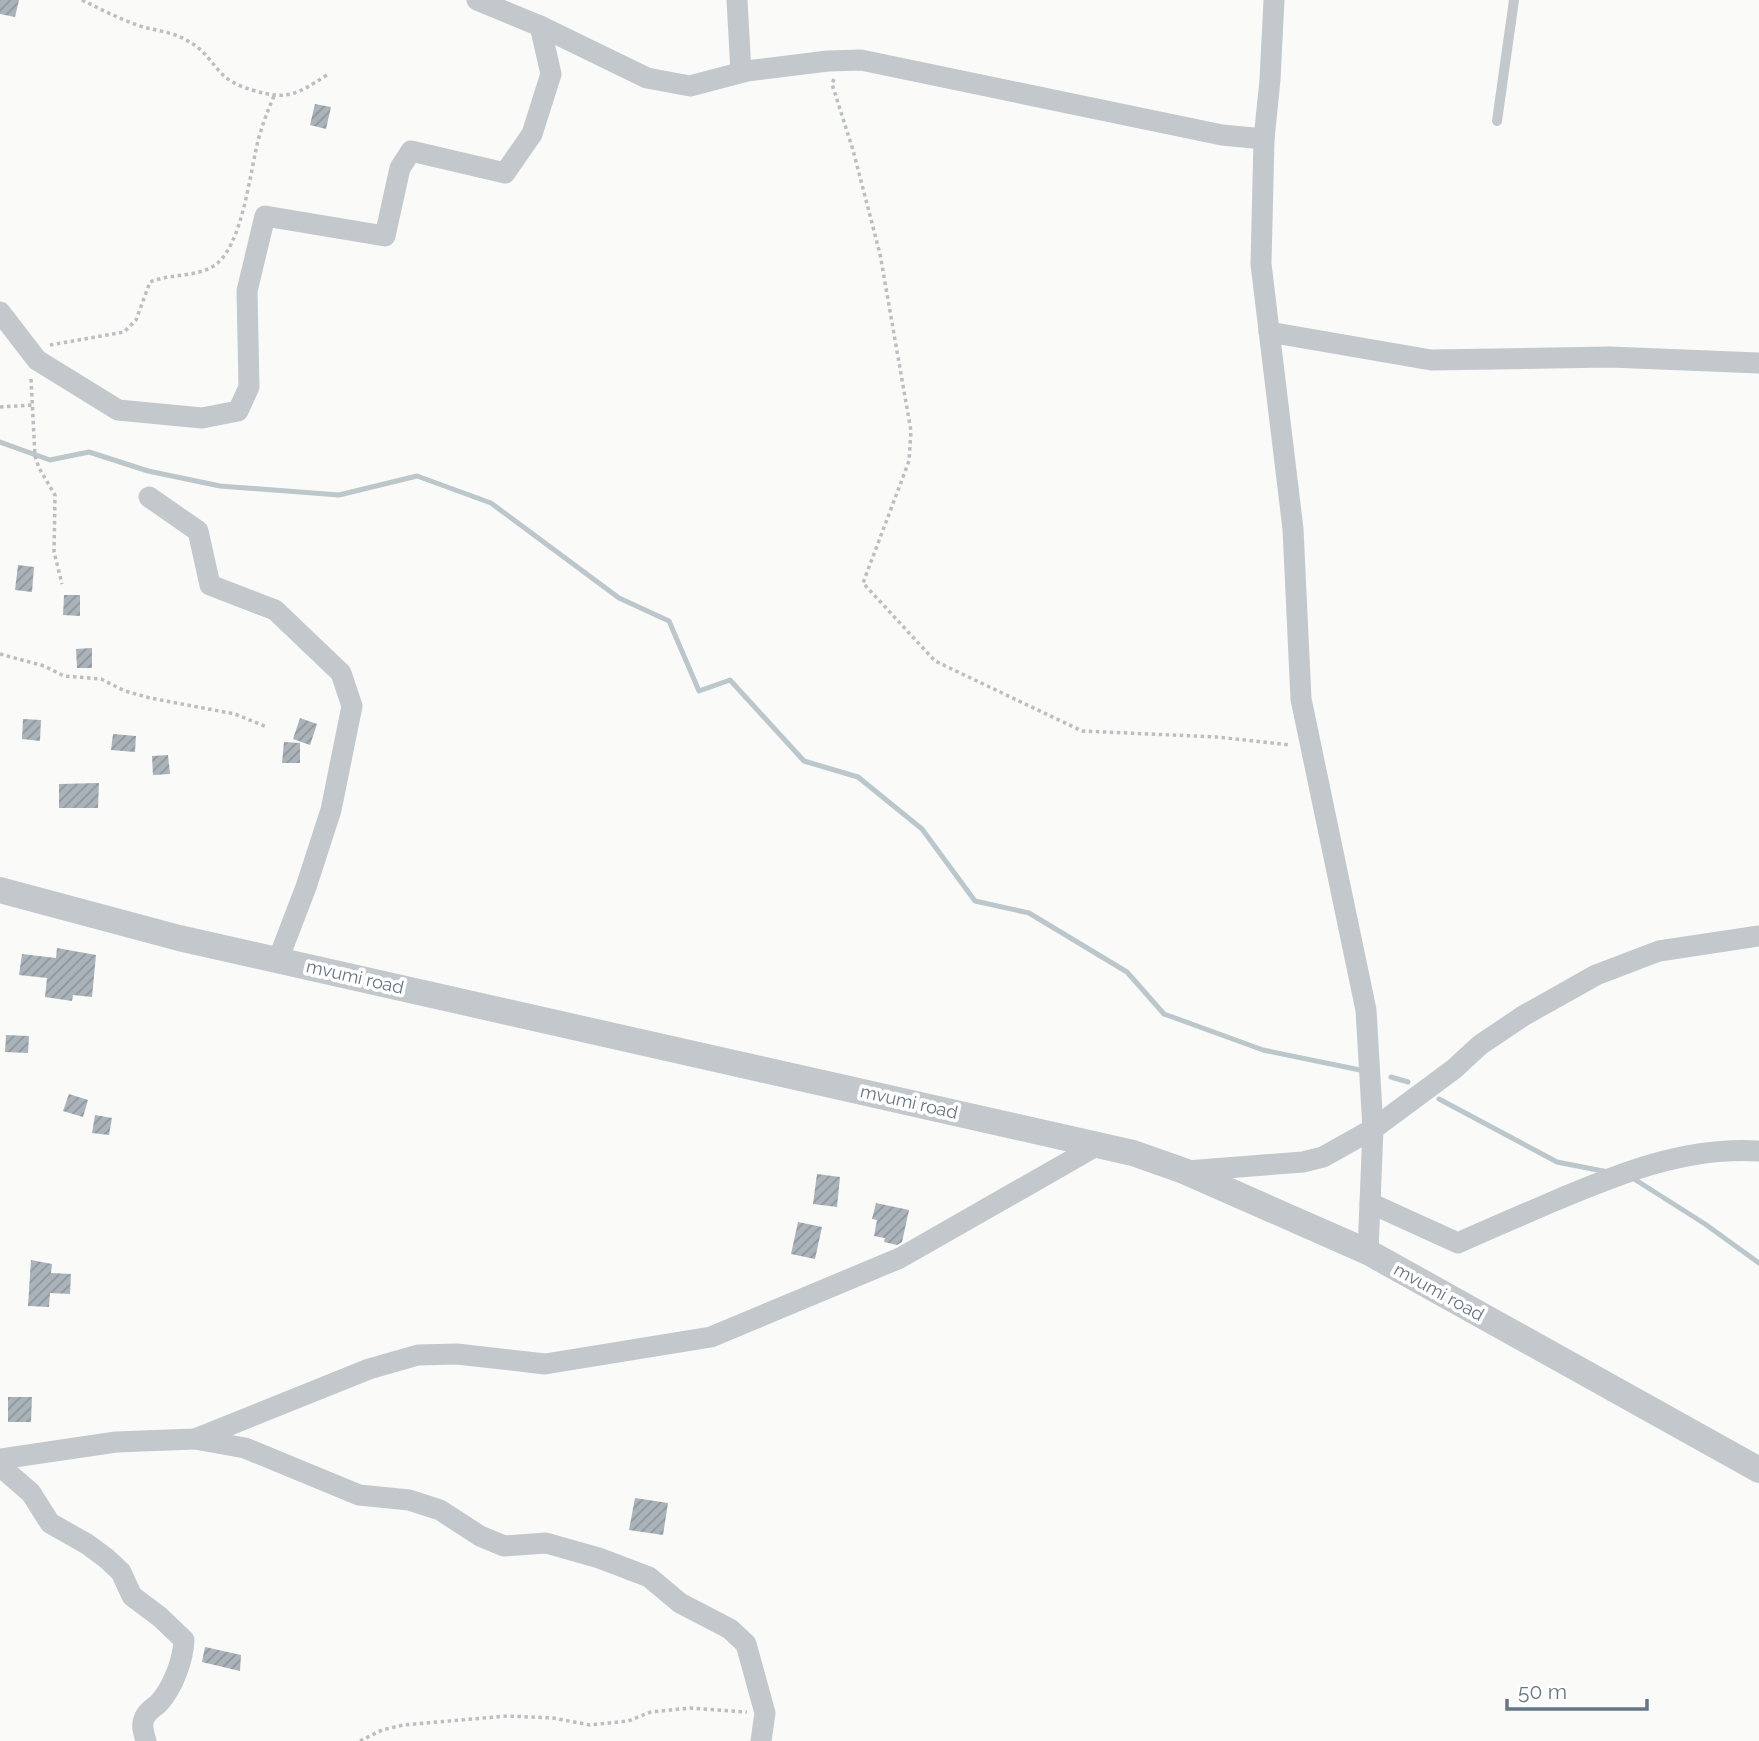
<svg xmlns="http://www.w3.org/2000/svg" width="1759" height="1741" viewBox="0 0 1759 1741" font-family="Raleway,sans-serif">
	<style>
		.lines { fill: none; stroke-linecap: round; stroke-linejoin: round }
		.stream { stroke: #bbc7cb; stroke-width: 5 }
		.building { fill: url(#building-hatch) }
		.path { stroke: #bbbfc2; stroke-width: 3.5; stroke-dasharray: 3.5 3.5; stroke-linecap: butt }
		.service { stroke: #c3c8cc; stroke-width: 10 }
		.minor { stroke: #c3c8cc; stroke-width: 21 }
		.tertiary { stroke: #c3c8cc; stroke-width: 26 }
		.labels { text-anchor: middle; stroke-width: 7; stroke-linejoin: round; paint-order: stroke }
		.street-label { font-size: 18px; fill: #657683; stroke: #fff }
	</style>
	<defs>
		<pattern id="building-hatch" width="6" height="6" patternUnits="userSpaceOnUse" patternTransform="scale(1.75)"><rect width="6" height="6" fill="#aab3b9"/><path d="M-1 1l2-2M0 6l6-6M5 7l2-2" fill="none" stroke="#8e969c"/></pattern>
	</defs>
	<rect width="100%" height="100%" fill="#fafaf8"/>
	<g class="lines">
		<!-- stream -->
		<g class="stream">
			<polyline points="0,442 50,460 89,452 148,471 220,486 339,495 417,476 491,503 619,598 669,621 699,691 730,680 804,761 858,777 922,829 975,901 1029,913 1127,972 1164,1014 1263,1050 1360,1070"/>
			<polyline points="1391,1077 1408,1082"/>
			<polyline points="1439,1099 1557,1162 1608,1172"/>
			<polyline points="1631,1177 1705,1224 1759,1263"/>
		</g>
	</g>
	<!-- building -->
	<g class="building">
		<polygon points="0,0 19,0 15,17 0,14"/>
		<polygon points="315,104 331,107 326,129 310,125"/>
		<polygon points="18,565 34,567 32,592 15,590"/>
		<polygon points="64,595 80,595 80,616 63,615"/>
		<polygon points="92,648 92,668 77,668 76,649"/>
		<polygon points="300,718 317,724 310,745 293,739"/>
		<polygon points="23,719 41,720 40,741 22,739"/>
		<polygon points="113,734 136,736 135,752 111,750"/>
		<polygon points="284,742 300,743 300,763 282,763"/>
		<polygon points="168,755 170,774 153,775 152,756"/>
		<polygon points="99,783 98,808 59,808 59,784"/>
		<polygon points="57,948 96,955 92,997 73,995 72,1001 45,997 47,978 19,975 22,954 56,958"/>
		<polygon points="6,1035 29,1036 28,1053 5,1052"/>
		<polygon points="69,1094 88,1100 83,1117 63,1111"/>
		<polygon points="95,1115 112,1118 109,1135 92,1133"/>
		<polygon points="817,1174 840,1177 837,1207 813,1204"/>
		<polygon points="876,1203 909,1210 902,1242 897,1245 884,1242 885,1238 874,1236 877,1220 872,1219"/>
		<polygon points="798,1222 822,1227 815,1259 791,1254"/>
		<polygon points="31,1260 52,1264 51,1273 71,1274 70,1294 50,1293 49,1307 28,1306"/>
		<polygon points="8,1397 32,1397 31,1422 8,1422"/>
		<polygon points="635,1498 668,1503 663,1535 629,1530"/>
		<polygon points="205,1647 241,1655 240,1671 202,1662"/>
	</g>
	<g class="lines">
		<!-- path -->
		<g class="path">
			<path d="M82,0c18,9 36,18 55,25 17,6 35,6 51,16 17,9 23,22 35,34 7,7 19,12 29,15 36,11 45,4 75,-15"/>
			<polyline points="834,79 832,84 853,150 880,254 911,431 909,461 863,583 935,661 1082,731 1217,737 1291,745"/>
			<path d="M50,345l74,-13 12,-12 14,-38c19,-8 44,-5 62,-15 31,-17 38,-98 47,-130 4,-14 9,-27 15,-41"/>
			<polyline points="31,379 35,456 39,468 55,495 54,552 62,584"/>
			<polyline points="0,407 32,405"/>
			<polyline points="0,654 44,666 64,676 101,679 125,691 150,698 235,714 267,727"/>
			<polyline points="360,1741 382,1730 403,1725 507,1716 553,1718 590,1725 628,1721 651,1712 690,1708 747,1712"/>
		</g>
		<!-- service -->
		<polyline class="service" points="1497,121 1514,0"/>
		<!-- minor -->
		<g class="minor">
			<polyline points="737,0 741,72"/>
			<polyline points="1274,0 1270,80 1264,139 1261,264 1293,529 1301,699 1366,1010 1373,1129 1368,1252"/>
			<polyline points="540,26 647,78 690,86 747,71 828,61 861,60 1222,135 1264,139"/>
			<polyline points="0,312 37,360 118,410 202,418 238,411 249,387 247,291 265,216 385,236 400,168 411,151 505,173 532,134 551,74 540,26 477,0"/>
			<polyline points="1269,332 1431,360 1610,357 1759,363"/>
			<polyline points="149,497 198,531 210,585 275,610 341,673 352,706 331,810 306,887 278,960"/>
			<polyline points="1187,1171 1303,1162 1323,1157 1373,1129 1454,1069 1480,1045 1523,1016 1596,975 1659,951 1759,936"/>
			<path d="M1370,1203l88,40c31,-14 62,-27 94,-41 66,-28 134,-56 207,-51"/>
			<polyline points="195,1439 245,1448 359,1495 409,1500 440,1510 480,1536 504,1546 546,1543 599,1558 649,1577 680,1603 730,1629 746,1644 765,1713 761,1741"/>
			<polyline points="0,1459 116,1442 195,1439 369,1369 418,1355 457,1354 545,1364 711,1337 900,1258 1098,1145"/>
			<path d="M0,1466l31,27 19,30 37,21 19,14 15,14 11,24 28,21 24,23c-1,21 -11,47 -25,63 -6,6 -12,7 -15,16 -3,7 0,15 2,22"/>
		</g>
		<!-- tertiary -->
		<polyline class="tertiary" points="0,890 179,938 1133,1153 1184,1171 1368,1252 1759,1470"/>
	</g>
	<g class="labels">
		<!-- street labels -->
		<g class="street-label">
			<text transform="translate(355 977) rotate(13)" y="6">mvumi road</text>
			<text transform="translate(909 1102) rotate(13)" y="6">mvumi road</text>
			<text transform="translate(1439 1292) rotate(29)" y="6">mvumi road</text>
		</g>
	</g>
	<!-- scale -->
	<path d="M1507 1699v10h140v-10" fill="none" stroke="#657683" stroke-width="3.5"/>
	<text x="1518" y="1699" font-size="21" fill="#657683" stroke="#ffffff" stroke-width="5" paint-order="stroke">50 m</text>
</svg>
